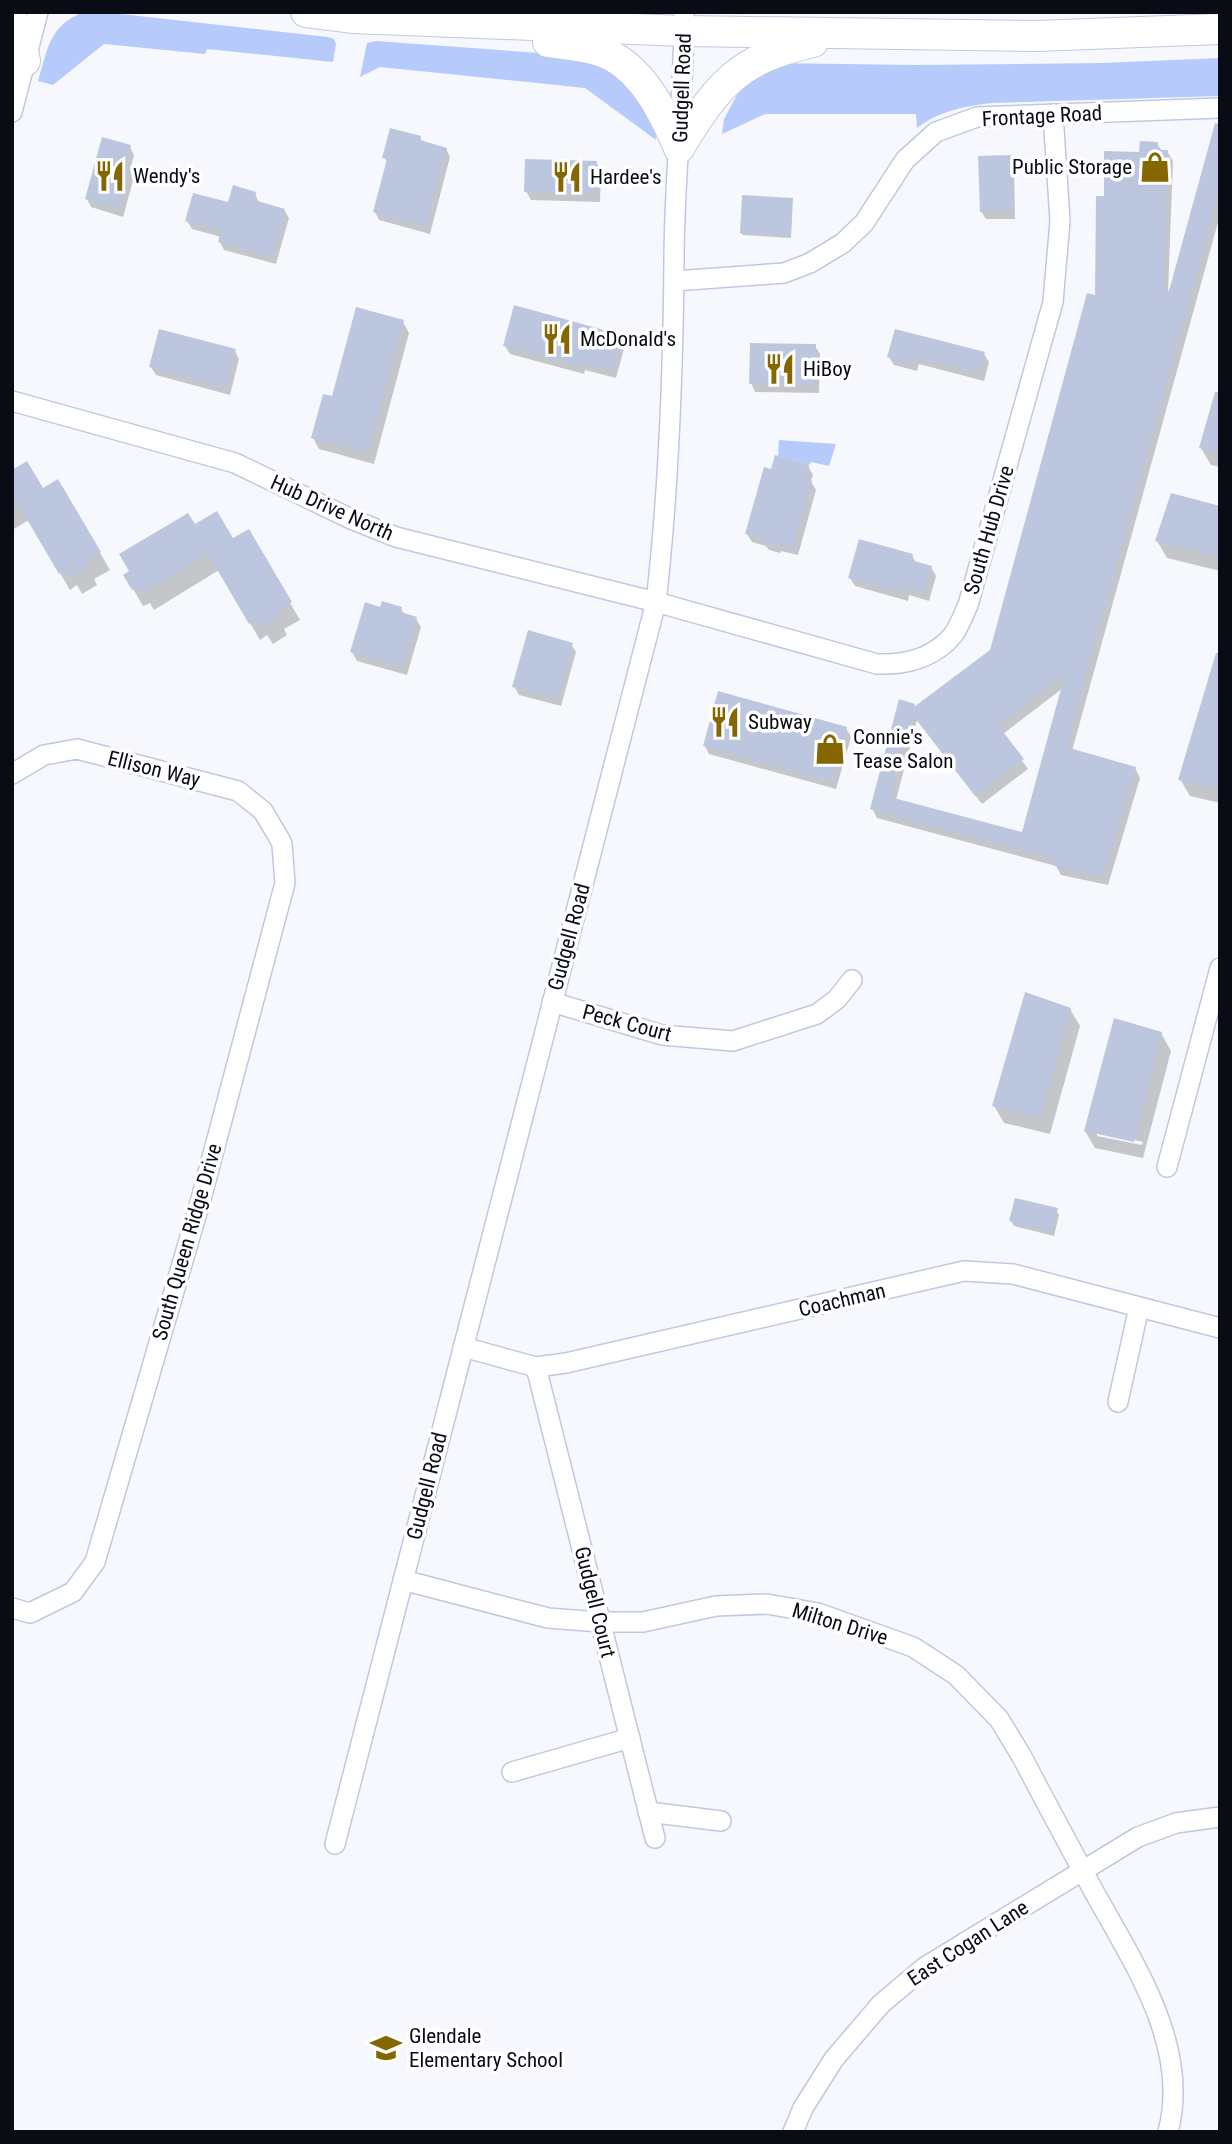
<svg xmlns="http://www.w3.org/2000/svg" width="1232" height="2144" viewBox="0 0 1232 2144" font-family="'Roboto Condensed',sans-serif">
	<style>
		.green { fill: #b6cbfb }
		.shadow { fill: #0003; fill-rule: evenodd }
		.building { fill: #bcc7df; fill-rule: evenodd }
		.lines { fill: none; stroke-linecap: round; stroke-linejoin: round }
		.minor-casing { stroke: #bec9e1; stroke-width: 22 }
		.highway-casing { stroke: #bec9e1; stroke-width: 32 }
		.minor { stroke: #fff; stroke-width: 19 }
		.highway { stroke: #fff; stroke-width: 30 }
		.labels { text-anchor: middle; stroke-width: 7; stroke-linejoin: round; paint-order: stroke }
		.street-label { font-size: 21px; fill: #090c14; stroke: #fff }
		.poi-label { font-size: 21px; fill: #090c14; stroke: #fff; text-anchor: start }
	</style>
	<rect width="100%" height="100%" fill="#f6f8fd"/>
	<!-- green -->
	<g class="green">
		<path d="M84,12h19l225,25 6,2 2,5 -3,18 -126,-13 -2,5 -101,-10 -51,41 -15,-4c10,-32 11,-56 46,-69z"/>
		<polygon points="376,41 580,56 622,73 655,123 656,140 585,88 380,67 360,77 367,43"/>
		<path d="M1220,58v38l-228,7c-27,3 -53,8 -75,25l-1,-14h-151l-43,20 2,-15 14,-26 7,-8 28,-22 143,2 186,-2z"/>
		<polygon points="779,440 836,444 829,466 811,462 809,465 778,456"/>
	</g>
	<!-- shadow -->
	<g class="shadow">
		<polygon points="420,137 423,143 446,149 450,157 430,234 379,220 375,212 388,163 384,157"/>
		<path d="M1157,144l5,7h5l6,10 -5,132 52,-140v62l-148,536 63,17 5,10 -32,107 -47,-10 -5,-9 -179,-48 -5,-10 42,-103 1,3 76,-57 106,-354 9,-99 35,-45zM1063,688l-40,146 -127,-34 21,-80 65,84 46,-35 -25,-35z"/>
		<polygon points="130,147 134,155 130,170 134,177 123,217 91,207 87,199"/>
		<polygon points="1010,157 1014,165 1015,219 986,219 981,211"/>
		<polygon points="596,162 601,171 600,202 531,200 526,191"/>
		<polygon points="255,193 259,203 284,210 289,218 276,264 224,250 220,242 221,237 192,229 187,221"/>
		<polygon points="792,199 791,238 743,235 741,233"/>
		<polygon points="403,322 409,333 374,464 319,449 313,438"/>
		<polygon points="620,336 625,345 616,378 585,370 584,374 510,354 505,346"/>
		<polygon points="815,346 820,354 819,393 755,392 751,383"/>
		<polygon points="235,351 239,359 230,395 156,375 151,367"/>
		<polygon points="984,354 989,362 984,381 919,364 917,371 894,365 889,357"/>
		<polygon points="1220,404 1220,467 1211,465 1201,448"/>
		<polygon points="808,466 813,475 811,481 816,490 798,555 781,551 780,553 769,550 766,546 752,542 747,534 773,471"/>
		<polygon points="12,472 42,490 58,481 110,570 94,579 97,585 82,594 77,585 70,590 29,520 12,530"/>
		<polygon points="1220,508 1220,571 1167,558 1157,541"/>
		<polygon points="194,527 232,540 248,531 300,620 284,629 287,635 273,644 267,635 260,640 219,570 154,610 150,603 143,606 125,575"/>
		<polygon points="912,555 916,563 931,567 936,576 929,601 909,595 908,601 855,586 850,578"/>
		<polygon points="382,609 401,609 405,615 416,619 421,627 407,675 357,661 352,652"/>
		<polygon points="571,644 576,652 561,706 519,695 514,686"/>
		<polygon points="1220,645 1220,803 1190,796 1180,779"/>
		<polygon points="846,728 851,737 836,789 709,754 705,746"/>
		<polygon points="1070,1009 1080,1026 1050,1134 1004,1123 994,1106"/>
		<path d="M1161,1033l10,18 -28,107 -48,-10 -10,-17zM1097,1132l46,10 -1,3 -45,-9z"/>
		<polygon points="1056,1210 1059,1215 1054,1236 1014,1226 1011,1221"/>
	</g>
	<!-- building -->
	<g class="building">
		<path d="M1215,123l5,1v65l-154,558 70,20 -33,110 -49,-11 1,-7 -185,-50 29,-110 16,5 -1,3 76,-57 97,-357 8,2 1,-99h8v-45l35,1 1,-11 18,1v8h10l-4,140 5,1zM1065,674l-43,158 -132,-35 22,-83 63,82 49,-37 -26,-34z"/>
		<polygon points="390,128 421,136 420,140 447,148 426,227 373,212 387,159 382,158"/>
		<polygon points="102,137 131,145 125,166 131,167 119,209 85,199"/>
		<polygon points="1011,155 1012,211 980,212 978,156"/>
		<polygon points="525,159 597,161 596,194 524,192"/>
		<polygon points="233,185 256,192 254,200 285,209 272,257 218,242 221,230 185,221 193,193 228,202"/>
		<polygon points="742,195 793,198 791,236 740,233"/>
		<polygon points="514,305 622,335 612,371 581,363 580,367 503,346"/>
		<polygon points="356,307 404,320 368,453 311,438 323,394 332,396"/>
		<polygon points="159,329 236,349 225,388 149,367"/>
		<polygon points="895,329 985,352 979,373 915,357 913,364 887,357"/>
		<polygon points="750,343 816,344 815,385 749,384"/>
		<polygon points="1215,392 1220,392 1220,454 1199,448"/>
		<polygon points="775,455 809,465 806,478 812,480 793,548 777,543 776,546 762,542 763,539 745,534 764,467 771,469"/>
		<polygon points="27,461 43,488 58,479 101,552 85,562 89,568 71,578 66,569 59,574 18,504 12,508 12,470"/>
		<polygon points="1171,493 1220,506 1220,557 1155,541"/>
		<polygon points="217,511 233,538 249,529 292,602 276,612 279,618 262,628 256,619 249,624 208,554 142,594 138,587 132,590 123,575 129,571 119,554 188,513 195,524"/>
		<polygon points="859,539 913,554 911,560 932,566 924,593 905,588 903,593 848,578"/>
		<polygon points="382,601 402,607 401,612 417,617 403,668 350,652 365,602 380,607"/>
		<polygon points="528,630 573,643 557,699 512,687"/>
		<polygon points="1216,653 1220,653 1220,789 1178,780"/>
		<polygon points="718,691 847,727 832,782 703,746"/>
		<polygon points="1025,992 1071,1008 1040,1118 992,1106"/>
		<polygon points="1114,1018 1162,1032 1134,1142 1084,1131"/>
		<polygon points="1015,1198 1058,1208 1052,1232 1009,1221"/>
	</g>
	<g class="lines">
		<defs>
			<g id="minor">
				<polyline points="12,112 38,12"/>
				<polyline points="675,281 784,273 810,263 843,243 864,223 905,160 936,132 977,117 1220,108"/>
				<path d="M12,401l223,62 116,56 45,18 260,65 221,62c28,1 57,-6 76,-29 6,-8 11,-21 15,-30l85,-303 7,-81 -7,-107"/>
				<polyline points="12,774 44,755 77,749 238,791 263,811 279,838 282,844 285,883 201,1199 95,1562 73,1592 30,1613 12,1608"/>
				<polyline points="552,1002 662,1035 733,1041 817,1014 837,999 852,980"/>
				<polyline points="1167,1167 1220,968"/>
				<polyline points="463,1347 536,1367 566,1363 964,1271 1013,1274 1220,1328"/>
				<polyline points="536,1367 655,1838"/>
				<polyline points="1118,1402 1139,1307"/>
				<path d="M403,1580l145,38 52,4h43l73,-16 51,-2 51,9 95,34 43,28 43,44 23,38c23,44 47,88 70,131 40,73 99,157 76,244"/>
				<polyline points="512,1772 630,1738"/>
				<polyline points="648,1812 721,1821"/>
				<path d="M335,1844l321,-1242c13,-113 17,-226 18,-340 0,-83 10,-166 10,-250"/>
				<polyline points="793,2132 803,2108 834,2059 881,2004 925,1967 1138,1837 1176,1823 1220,1817"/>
			</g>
			<g id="highway">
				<polyline points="306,12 354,18 684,31 1036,36 1220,29"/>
				<polyline points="12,20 19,31 25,61"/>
				<path d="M548,42c21,3 44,4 64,14 34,19 52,58 67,92"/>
				<path d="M679,148c39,-64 59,-89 134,-106"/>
			</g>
		</defs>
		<!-- minor casing -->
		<use href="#minor" class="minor-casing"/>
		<!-- highway casing -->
		<use href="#highway" class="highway-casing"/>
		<!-- minor -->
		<use href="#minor" class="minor"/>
		<!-- highway -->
		<use href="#highway" class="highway"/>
	</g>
	<!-- icons -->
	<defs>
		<symbol id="shop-bare" viewBox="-9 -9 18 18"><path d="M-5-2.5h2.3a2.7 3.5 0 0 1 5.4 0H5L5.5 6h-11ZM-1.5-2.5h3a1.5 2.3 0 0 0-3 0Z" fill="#846700" stroke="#fff" stroke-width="2.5" paint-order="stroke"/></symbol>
		<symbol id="restaurant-bare" viewBox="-9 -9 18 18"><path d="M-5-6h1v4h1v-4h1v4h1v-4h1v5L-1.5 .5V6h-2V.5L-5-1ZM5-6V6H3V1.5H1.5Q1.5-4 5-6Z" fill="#846700" stroke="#fff" stroke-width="2.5" paint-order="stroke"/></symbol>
		<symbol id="school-bare" viewBox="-9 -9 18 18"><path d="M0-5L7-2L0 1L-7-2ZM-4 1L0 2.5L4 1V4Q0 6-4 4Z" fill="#846700" stroke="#fff" stroke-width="2.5" paint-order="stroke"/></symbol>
	</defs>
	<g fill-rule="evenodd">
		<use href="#shop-bare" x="1133" y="145" width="44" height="44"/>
		<use href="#restaurant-bare" x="88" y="154" width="44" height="44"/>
		<use href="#restaurant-bare" x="545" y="155" width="44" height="44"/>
		<use href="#restaurant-bare" x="535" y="317" width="44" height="44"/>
		<use href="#restaurant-bare" x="758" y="347" width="44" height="44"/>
		<use href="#restaurant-bare" x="703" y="700" width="44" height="44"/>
		<use href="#shop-bare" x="808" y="727" width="44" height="44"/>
		<use href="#school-bare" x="364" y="2026" width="44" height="44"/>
	</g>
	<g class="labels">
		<!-- street labels -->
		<g class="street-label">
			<text transform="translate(682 88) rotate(-88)" y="7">Gudgell Road</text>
			<text transform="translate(1042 116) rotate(-3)" y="7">Frontage Road</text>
			<text transform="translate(332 508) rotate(24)" y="7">Hub Drive North</text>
			<text transform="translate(989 530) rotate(-74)" y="7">South Hub Drive</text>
			<text transform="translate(154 769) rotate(14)" y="7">Ellison Way</text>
			<text transform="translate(569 937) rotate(-75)" y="7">Gudgell Road</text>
			<text transform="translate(627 1023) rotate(15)" y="7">Peck Court</text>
			<text transform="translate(187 1242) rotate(-74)" y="7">South Queen Ridge Drive</text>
			<text transform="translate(842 1300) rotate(-13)" y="7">Coachman</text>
			<text transform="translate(427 1486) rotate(-76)" y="7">Gudgell Road</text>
			<text transform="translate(595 1602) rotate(76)" y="7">Gudgell Court</text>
			<text transform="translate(840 1624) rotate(17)" y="7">Milton Drive</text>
			<text transform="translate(968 1943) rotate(-33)" y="7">East Cogan Lane</text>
		</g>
		<!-- poi labels -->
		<g class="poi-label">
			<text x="1132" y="174" text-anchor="end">Public Storage</text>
			<text x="133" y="183">Wendy's</text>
			<text x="590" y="184">Hardee's</text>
			<text x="580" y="346">McDonald's</text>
			<text x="803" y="376">HiBoy</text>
			<text x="748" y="729">Subway</text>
			<text x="853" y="744">Connie's<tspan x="853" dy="24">Tease Salon</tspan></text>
			<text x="409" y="2043">Glendale<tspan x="409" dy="24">Elementary School</tspan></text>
		</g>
	</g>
	<!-- border -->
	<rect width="1232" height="2144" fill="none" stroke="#090c14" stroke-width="28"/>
</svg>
